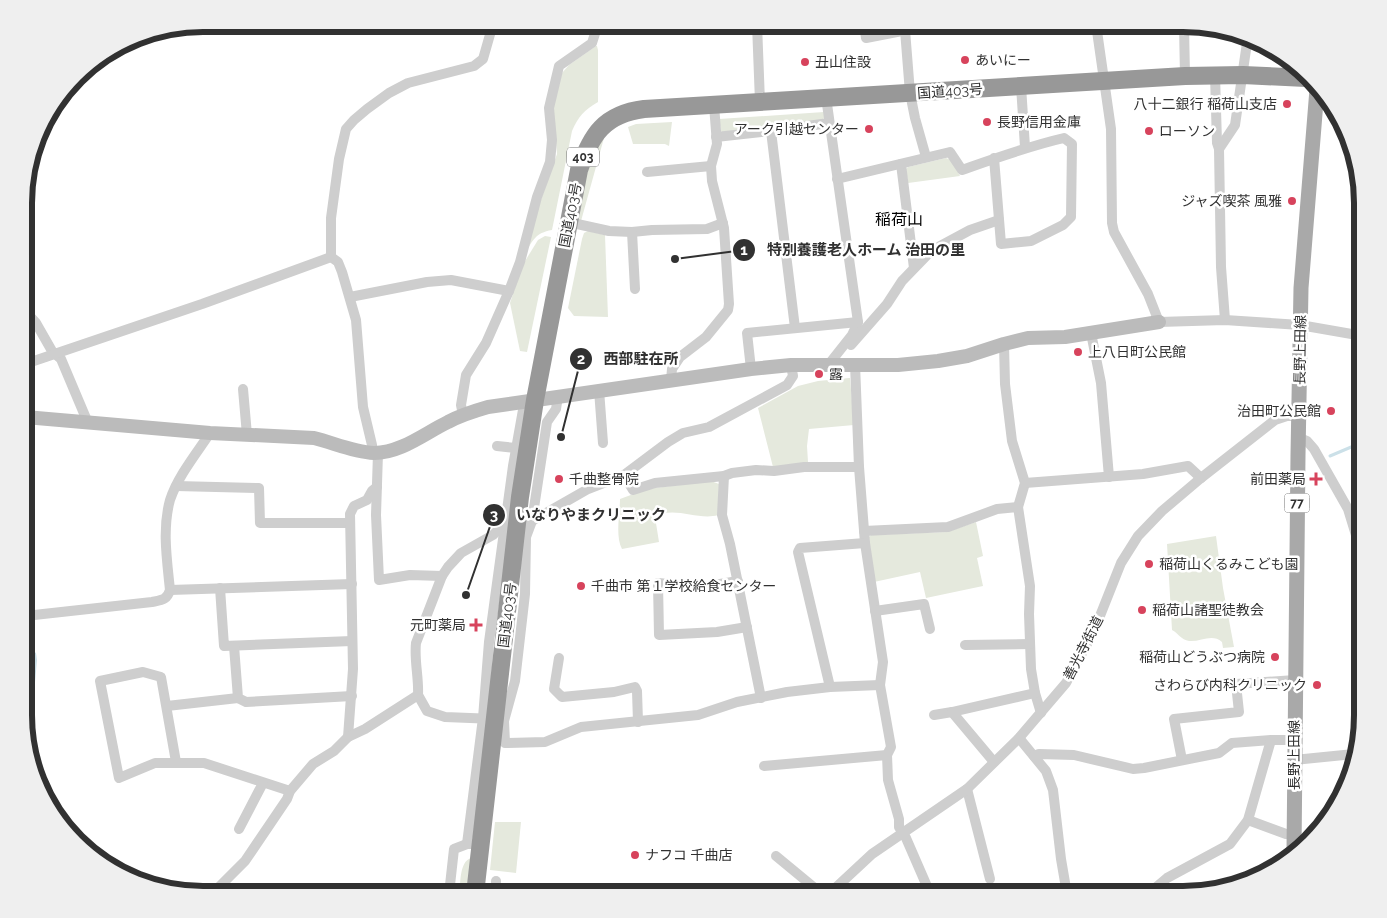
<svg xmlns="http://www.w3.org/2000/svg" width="1387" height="918" viewBox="0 0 1387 918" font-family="Raleway,'Noto Sans JP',sans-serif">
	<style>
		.green { fill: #e5e9dd }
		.water { fill: #cbe0e8 }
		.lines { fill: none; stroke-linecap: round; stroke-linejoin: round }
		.stream { stroke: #cbe0e8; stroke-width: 3 }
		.street { stroke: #cecece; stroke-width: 10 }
		.secondary { stroke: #bbb; stroke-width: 14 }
		.primary { stroke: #a9a9a9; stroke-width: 15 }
		.highway { stroke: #989898; stroke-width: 18 }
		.poi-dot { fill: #d7435c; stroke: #fff; stroke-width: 2 }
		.labels { text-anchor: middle; stroke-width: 5; stroke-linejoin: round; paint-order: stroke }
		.shield { fill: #fff; stroke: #6f6f6f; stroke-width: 1 }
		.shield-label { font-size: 12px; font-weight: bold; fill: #313131 }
		.poi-label { font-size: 14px; fill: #313131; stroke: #fff; text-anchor: start }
		.street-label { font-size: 14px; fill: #313131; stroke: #fff }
		.quarter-label { font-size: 16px; fill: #000; stroke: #fff }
		.rim { fill: none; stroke: #313131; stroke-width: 6 }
		.leader { fill: none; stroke: #313131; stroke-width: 2 }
		.callout-dot { fill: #313131; stroke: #fff; stroke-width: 2 }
		.mark-label { font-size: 15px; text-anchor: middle; font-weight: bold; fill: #fff }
		.callout-label { font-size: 15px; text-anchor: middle; font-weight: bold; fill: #313131; stroke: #fff; stroke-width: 5; stroke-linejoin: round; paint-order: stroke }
	</style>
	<rect width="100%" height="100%" fill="#fff"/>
	<!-- green -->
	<g class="green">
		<path d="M596,46h1l1,4v52c-14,8 -20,15 -26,29l-20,99c-17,3 -19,10 -27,24l11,-40 21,-60 -4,-45 9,-36 7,-8z"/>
		<polygon points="824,112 824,118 822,121 722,132 721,131 719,119"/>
		<polygon points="672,122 669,146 665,144 633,144 628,127 636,124"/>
		<path d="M604,138l-23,83 -3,-2c6,-31 7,-55 26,-81z"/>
		<polygon points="946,158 951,160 960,176 908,183 906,169 908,167"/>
		<polygon points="588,231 605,235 608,317 574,316 568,308 582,239 584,233"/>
		<polygon points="545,236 551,237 527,352 520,351 510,303 522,266 538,240"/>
		<polygon points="849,378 850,378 854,425 809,429 807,446 808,462 773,467 758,408 798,386 818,381"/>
		<path d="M711,481l8,3 -1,31c-20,6 -45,-10 -63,2l4,25 -37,7c-7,-13 -2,-36 -2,-50l27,-10z"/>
		<polygon points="976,522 983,556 977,558 983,586 926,598 920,572 874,582 869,537 871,535 947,532"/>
		<path d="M1216,536l7,52 11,59 -11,1 -1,-6c-10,-9 -21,0 -33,-1 -8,-1 -11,-8 -17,-11l-5,-86z"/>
		<polygon points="495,822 521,822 516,873 490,870"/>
		<path d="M471,858l-4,36h-8c2,-11 0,-32 12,-36z"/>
	</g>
	<!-- water -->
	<polygon class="water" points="25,646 36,653 37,660 29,749 25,738"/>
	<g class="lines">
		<!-- stream -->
		<polyline class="stream" points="1330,456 1363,442"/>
		<!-- street -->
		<g class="street">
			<polyline points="757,24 760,102"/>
			<polyline points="864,24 866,38 938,24"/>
			<polyline points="1096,24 1111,129 1112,223 1114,232 1148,294 1159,322 1225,320 1300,325 1363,336"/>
			<polyline points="1155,24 1184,25 1185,76"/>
			<polyline points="905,30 910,93 915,118 926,157"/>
			<polyline points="1215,75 1217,143 1219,149"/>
			<polyline points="1021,86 1025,147"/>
			<polyline points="826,97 858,322 852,335 829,364"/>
			<polyline points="716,137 771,131"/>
			<polyline points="901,164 914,268"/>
			<polyline points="647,172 711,166"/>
			<path d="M837,179l113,-27 12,18c34,-12 67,-24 102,-32l8,6 -1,73 -8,8 -32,16 -30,3 -7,-86"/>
			<polyline points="568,222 609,231 632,232 652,230 707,229 723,223"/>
			<polyline points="632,232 635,289"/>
			<polyline points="331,257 338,262 342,272 356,320 363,407 372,445 372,453"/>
			<polyline points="350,297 427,282 451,280 509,291"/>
			<polyline points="25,311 36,323 52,351 61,359 88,423"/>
			<polyline points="1225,320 1221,267 1219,149 1235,125 1248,36"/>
			<polyline points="795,328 771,131 829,123"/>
			<polyline points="1091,333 1101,383 1109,477"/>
			<polyline points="1004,344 1005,384 1012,441 1025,483 1018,507 1030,586 1029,614 1031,669 1035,693 1041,713"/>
			<polyline points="851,345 887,304 902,281 931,251 970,230 999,220"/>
			<polyline points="25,364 202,304 331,257 331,218 339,159 346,129 354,120 367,109 389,93 408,83 474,66 483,59 493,24"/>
			<polyline points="855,364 859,467 865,543 883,662 880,685 891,747 887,755 888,780 899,819 899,827 906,838 926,884 929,894"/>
			<polyline points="751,369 747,333 858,322"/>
			<polyline points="671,380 672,369 680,357 706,337 728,310 729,304 724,228 712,181 711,166 717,144 714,105"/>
			<polyline points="243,389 247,435"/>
			<polyline points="599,390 603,443"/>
			<polyline points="463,415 461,405 466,375 486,343 509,291 520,262 537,197 550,162 552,140 549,108 559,66 592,43 598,24"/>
			<polyline points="1298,437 1307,441 1314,449 1348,509 1363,558"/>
			<polyline points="497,446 516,448"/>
			<polyline points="378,453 376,515 379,580 410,575 442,576"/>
			<polyline points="624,475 633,490 655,483 724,476 732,473 756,470 774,471 804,467 859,467"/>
			<polyline points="724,476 722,515 730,544 761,698"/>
			<polyline points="1025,483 1143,474 1188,466 1201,478"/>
			<polyline points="176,486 259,488 260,523 350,523"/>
			<polyline points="864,531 948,527 997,509 1018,507"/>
			<polyline points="738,581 702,587 658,583 659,635 717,632 747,627"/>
			<polyline points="220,588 224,646 352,641"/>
			<polyline points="170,590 352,584"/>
			<polyline points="875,611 924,604 930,629"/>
			<path d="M25,616l127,-14c10,-2 15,-2 18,-12 -3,-30 -8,-61 0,-90 8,-24 26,-46 40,-67"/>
			<polyline points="965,645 1030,644"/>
			<polyline points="234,646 238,698 246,702 352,696"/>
			<polyline points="559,658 554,689 562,697 614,692 635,687 637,691 638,722"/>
			<polyline points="830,687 798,552 800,548 865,543"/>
			<polyline points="418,695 427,711 445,717 495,719 504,721 505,743 545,742 581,727 698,715 737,702 787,692 830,687 880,685"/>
			<polyline points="167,706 238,698"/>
			<polyline points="934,715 952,712"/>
			<polyline points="504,721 515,681 525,594 526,537 532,521 547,422 556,409 558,396"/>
			<polyline points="348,737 353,669 350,514 354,506 367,500 372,491 377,487"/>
			<polyline points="1019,738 1046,771 1053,790 1061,859 1067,894"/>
			<polyline points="1034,756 1039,754 1074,755 1133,769 1144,768 1219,753 1232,743 1271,740 1295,740"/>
			<polyline points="1182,760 1174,719 1239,712 1236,684 1295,680"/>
			<polyline points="1294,760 1354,754"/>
			<polyline points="176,762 161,677 143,672 100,681 119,778 155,763 204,763 290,791"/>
			<polyline points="994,762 952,712 1035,693"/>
			<polyline points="764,766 887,755"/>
			<polyline points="967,789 990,879"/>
			<polyline points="1248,820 1286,834 1294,835"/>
			<polyline points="239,829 263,783"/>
			<polyline points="467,844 483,718 489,642 513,466 523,410"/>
			<polyline points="776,856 822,894"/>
			<path d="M212,894l33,-33 42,-62 3,-8 23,-27 21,-13 14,-14 17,-8 53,-34c1,-17 -4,-35 -2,-52l26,-67 6,-9 13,-14 32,-18 12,-12 27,-2 56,-32 36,-14 44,-33 15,-9 26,-6 78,-42 6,-9 -2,-11"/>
			<polyline points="449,894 454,849 467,844 472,844"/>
			<polyline points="496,894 496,881"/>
			<polyline points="829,894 872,854 967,789 1019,738 1066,683 1094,631 1121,563 1138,536 1162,511 1201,478 1275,420 1287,416 1298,416"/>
			<polyline points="1148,894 1167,878 1230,844 1248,820 1271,740"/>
		</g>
		<!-- secondary -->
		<path class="secondary" d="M25,417l185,16 104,5c20,5 39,14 60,15 27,0 51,-20 74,-31 13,-7 26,-11 40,-15l263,-38 40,-4h107l40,-4 29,-5 37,-12 24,-6 37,-1 94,-15"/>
		<!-- primary -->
		<polyline class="primary" points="1294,851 1298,455 1301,288 1317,89"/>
		<!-- highway -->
		<path class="highway" d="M475,894l45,-397 15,-97 44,-230c12,-35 25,-56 65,-61l541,-33 58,-1 63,3"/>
	</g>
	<!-- markers -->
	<g class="poi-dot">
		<circle cx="965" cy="60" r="5"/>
		<circle cx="805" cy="62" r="5"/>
		<circle cx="1287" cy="104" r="5"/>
		<circle cx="987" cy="122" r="5"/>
		<circle cx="869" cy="129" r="5"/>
		<circle cx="1149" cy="131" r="5"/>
		<circle cx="1292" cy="201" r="5"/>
		<circle cx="1078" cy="352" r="5"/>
		<circle cx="819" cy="374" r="5"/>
		<circle cx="1331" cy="411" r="5"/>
		<circle cx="559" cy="479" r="5"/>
		<path d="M1313.5 471.5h5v5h5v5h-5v5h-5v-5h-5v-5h5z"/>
		<circle cx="1149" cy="564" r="5"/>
		<circle cx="581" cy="586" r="5"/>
		<circle cx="1142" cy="610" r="5"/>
		<path d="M473.5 617.5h5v5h5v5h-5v5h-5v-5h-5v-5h5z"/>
		<circle cx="1275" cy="657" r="5"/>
		<circle cx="1317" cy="685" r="5"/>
		<circle cx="635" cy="855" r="5"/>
	</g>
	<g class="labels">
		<!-- shield labels -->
		<g class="shield">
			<rect x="567" y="147.5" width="32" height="19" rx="4"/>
			<rect x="1284.5" y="493.5" width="25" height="19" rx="4"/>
		</g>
		<g class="shield-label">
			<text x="583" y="161">403</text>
			<text x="1297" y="507">77</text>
		</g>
		<!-- poi labels -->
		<g class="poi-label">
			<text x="975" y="65">あいにー</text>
			<text x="815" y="67">丑山住設</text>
			<text x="1277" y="109" text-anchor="end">八十二銀行 稲荷山支店</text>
			<text x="997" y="127">長野信用金庫</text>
			<text x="859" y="134" text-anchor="end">アーク引越センター</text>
			<text x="1159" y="136">ローソン</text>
			<text x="1282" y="206" text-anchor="end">ジャズ喫茶 風雅</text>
			<text x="1088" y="357">上八日町公民館</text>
			<text x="829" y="379">露</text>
			<text x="1321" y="416" text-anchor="end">治田町公民館</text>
			<text x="569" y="484">千曲整骨院</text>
			<text x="1306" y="484" text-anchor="end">前田薬局</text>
			<text x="1159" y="569">稲荷山くるみこども園</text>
			<text x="591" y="591">千曲市 第１学校給食センター</text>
			<text x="1152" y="615">稲荷山諸聖徒教会</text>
			<text x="466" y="630" text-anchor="end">元町薬局</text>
			<text x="1265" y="662" text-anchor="end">稲荷山どうぶつ病院</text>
			<text x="1307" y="690" text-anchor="end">さわらび内科クリニック</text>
			<text x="645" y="860">ナフコ 千曲店</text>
		</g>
		<!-- street labels -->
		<g class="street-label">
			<text transform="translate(950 91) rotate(-4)" y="5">国道403号</text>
			<text transform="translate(570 215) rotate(-79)" y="5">国道403号</text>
			<text transform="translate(1300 350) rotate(-89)" y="5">長野上田線</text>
			<text transform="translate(507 615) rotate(-83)" y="5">国道403号</text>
			<text transform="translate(1083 648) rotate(-63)" y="5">善光寺街道</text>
			<text transform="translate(1294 755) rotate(-90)" y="5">長野上田線</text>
		</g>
		<!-- quarter labels -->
		<g class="quarter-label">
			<text x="899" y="225">稲荷山</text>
		</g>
	</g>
	<!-- crop -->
	<path d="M0 0H1387V918H0ZM203 32H1183A171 171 0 0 1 1354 203V715A171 171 0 0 1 1183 886H203A171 171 0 0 1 32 715V203A171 171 0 0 1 203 32Z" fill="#efefef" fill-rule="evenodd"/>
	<path class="rim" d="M203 32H1183A171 171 0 0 1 1354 203V715A171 171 0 0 1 1183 886H203A171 171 0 0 1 32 715V203A171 171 0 0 1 203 32Z"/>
	<!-- callouts -->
	<path class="leader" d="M675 259L744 250M561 437L581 359M466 595L494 515"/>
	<g class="callout-dot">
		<circle cx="675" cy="259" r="5"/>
		<circle cx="561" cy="437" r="5"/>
		<circle cx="466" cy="595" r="5"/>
		<circle cx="744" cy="250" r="12"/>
		<circle cx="581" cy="359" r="12"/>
		<circle cx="494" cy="515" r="12"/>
	</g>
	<g class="mark-label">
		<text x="744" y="255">1</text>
		<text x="581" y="364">2</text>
		<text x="494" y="520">3</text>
	</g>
	<g class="callout-label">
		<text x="866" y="255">特別養護老人ホーム 治田の里</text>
		<text x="641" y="364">西部駐在所</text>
		<text x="591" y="520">いなりやまクリニック</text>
	</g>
</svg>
